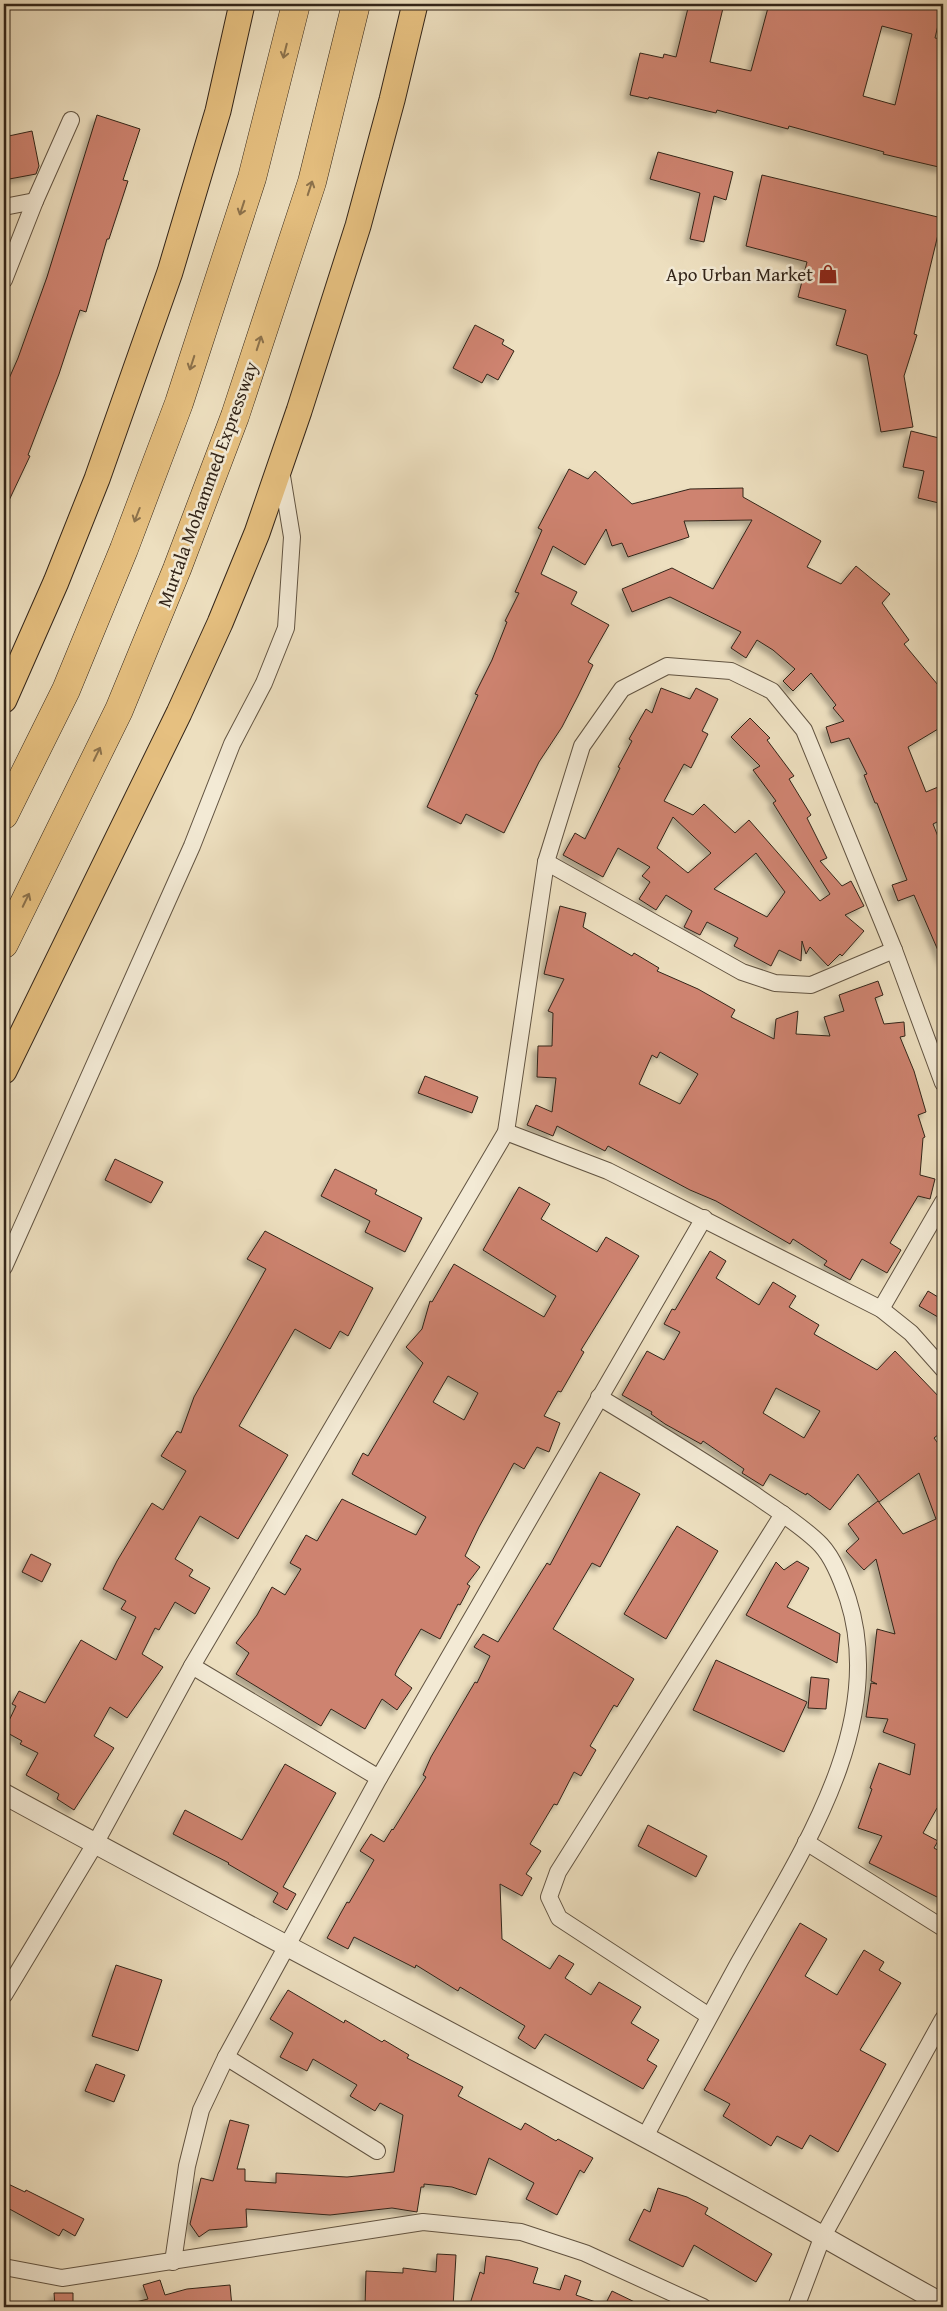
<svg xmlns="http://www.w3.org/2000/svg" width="947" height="2311" viewBox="0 0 947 2311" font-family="'Gentium Book Plus',serif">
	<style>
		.building { fill: #ce836f; stroke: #332519; fill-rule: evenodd; filter: url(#shadow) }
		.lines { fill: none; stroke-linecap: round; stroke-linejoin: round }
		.minor-casing { stroke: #625442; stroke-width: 18 }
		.tertiary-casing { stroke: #625442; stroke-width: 22 }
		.primary-casing { stroke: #332519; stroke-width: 27 }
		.motorway-casing { stroke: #332519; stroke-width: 29 }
		.minor { stroke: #f3ead5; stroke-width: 16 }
		.tertiary { stroke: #f3ead5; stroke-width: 20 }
		.primary { stroke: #e6c080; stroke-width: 25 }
		.motorway { stroke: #e6c080; stroke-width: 28 }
		.oneway { stroke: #8c724c }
		.labels { text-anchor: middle; stroke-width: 5; stroke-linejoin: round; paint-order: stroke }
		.poi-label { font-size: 19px; fill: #332519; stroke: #f3ead5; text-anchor: end }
		.street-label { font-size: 19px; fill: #332519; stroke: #f3ead5 }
	</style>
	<defs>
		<filter id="shadow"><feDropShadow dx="-4.5" dy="4.5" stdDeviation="2.5" flood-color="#0004"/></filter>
	</defs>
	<rect width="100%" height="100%" fill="#eddfbf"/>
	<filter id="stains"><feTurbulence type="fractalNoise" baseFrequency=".004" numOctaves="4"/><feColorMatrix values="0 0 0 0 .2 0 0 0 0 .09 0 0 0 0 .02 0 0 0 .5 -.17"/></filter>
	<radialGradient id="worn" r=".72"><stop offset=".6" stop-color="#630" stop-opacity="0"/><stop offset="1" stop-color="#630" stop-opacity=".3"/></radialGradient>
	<!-- building -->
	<g class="building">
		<path d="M689,4h35l-14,58 41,9 18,-67h174l-8,34 8,1v129l-60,-14 1,-2 -95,-26 -1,3 -71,-19 -1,3 -67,-16 -1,2 -18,-4 10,-42 23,5 1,-4 12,3zM882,26l30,8 -17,71 -32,-9z"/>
		<polygon points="97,115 140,129 123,180 128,181 109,239 107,239 86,312 80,310 59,374 28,455 30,456 4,511 4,390 18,358 47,277"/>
		<polygon points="32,131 39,166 36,174 4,180 4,137"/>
		<polygon points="658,152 733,172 726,200 714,196 704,242 690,239 700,193 650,179"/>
		<polygon points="762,175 942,218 914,334 917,335 904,376 913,427 881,432 867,355 836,345 846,310 798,297 807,262 746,246"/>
		<polygon points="475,325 504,340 502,344 514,351 498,380 487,374 482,383 453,368"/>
		<polygon points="911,431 943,439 943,504 918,498 924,471 903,467"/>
		<polygon points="569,469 588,479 595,471 632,504 690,489 743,488 743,497 821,541 807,567 841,584 856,566 890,594 882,603 909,640 904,644 943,691 943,726 908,747 926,792 943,785 943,819 933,824 943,849 943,962 914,895 898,901 892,885 907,880 877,803 875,803 864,775 867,774 849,738 831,743 826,727 844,721 833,708 836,705 811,673 793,691 783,681 795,669 773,650 757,640 746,658 731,648 741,632 670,597 632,612 622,589 672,568 713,589 752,520 684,521 689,537 628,557 622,543 612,546 606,529 585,565 553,546 541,574 577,592 571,604 609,625 588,662 593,665 578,696 562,727 539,762 504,833 466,814 461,824 427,807 478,695 475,694 492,660 507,622 505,621 519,593 515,592 542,530 538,528"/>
		<path d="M661,688l29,11 6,-11 22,11 -16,32 6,3 -17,34 -7,-4 -20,37 29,14 11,-11 31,29 14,-13 71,81 10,-7 -57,-91 3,-2 -23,-31 7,-4 -29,-29 19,-19 20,20 -3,2 27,36 -5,3 22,36 -4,3 20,40 -7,3 22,25 9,-5 13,25 -19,9 19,16 -22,25 -2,-2 -12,12 -18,-19 -4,7 -4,-13 -1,20 -22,-11 -8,16 -37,-20 4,-8 -31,-16 -7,13 -16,-8 8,-16 -26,-16 -10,15 -17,-11 11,-17 -8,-6 8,-9 -32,-19 -15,29 -40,-22 12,-22 10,6 35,-71 -2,-1 14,-26 -3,-2 17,-30 6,4zM673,817l38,36 -23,20 -31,-25zM756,853l29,39 -18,25 -53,-28z"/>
		<path d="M560,906l26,7 -3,14 49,29 2,-3 25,15 -2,3 41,18 37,21 -4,7 43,22 2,-20 22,-8 -2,23 34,2 -6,-19 20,-6 -5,-16 39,-14 5,14 -8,3 9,26 20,-2 1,14 -5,1 14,34 12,41 -8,3 7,22 -2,1 -3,37 15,4 -5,20 -12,-3 -28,47 11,7 -14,23 -25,-14 -12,21 -26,-15 3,-4 -34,-22 -3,5 -74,-43 -26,-11 -82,-44 -3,5 -48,-25 -4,10 -26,-11 9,-20 16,7 4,-34 -19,-1 1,-31h14l1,-33 -5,-2 16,-32 -20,-5zM660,1052l38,22 -18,30 -41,-20 13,-29 5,3z"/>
		<polygon points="425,1076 478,1097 472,1113 418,1093"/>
		<polygon points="115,1159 163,1182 151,1203 105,1180"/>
		<polygon points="335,1169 377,1190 375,1194 422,1218 405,1252 365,1232 370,1221 321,1196"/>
		<path d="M519,1187l31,17 -9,15 56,33 9,-15 33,19 -58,94 3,2 -23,40 -3,-1 -14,25 16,7 -11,29 -12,-5 -13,22 -10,-6 -35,64 -14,29 15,11 -13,17 3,2 -10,19 -2,-1 -18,35 -19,-10 -24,41 -2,5 17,13 -15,22 -15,-11 -17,30 -34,-20 -10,17 -85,-52 13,-21 -13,-10 21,-28 15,-28 13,8 16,-26 -11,-6 16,-28 11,6 25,-42 74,36 10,-18 -74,-43 11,-21 5,3 55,-93 -17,-16 16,-18 8,-28 2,1 22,-38 90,53 12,-21 -73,-46zM448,1376l30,17 -14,27 -31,-18z"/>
		<polygon points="265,1231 373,1288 348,1336 340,1331 330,1349 295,1329 239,1426 288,1455 238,1539 200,1516 175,1559 193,1570 189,1576 210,1588 195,1614 175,1602 159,1630 155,1628 142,1654 163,1667 127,1718 110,1707 94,1736 114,1748 74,1810 57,1799 59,1794 26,1775 38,1753 20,1744 22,1741 4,1731 16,1706 12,1704 19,1691 45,1703 81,1640 116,1660 136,1617 121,1609 126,1601 103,1589 117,1561 152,1503 163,1510 186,1471 161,1456 177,1431 181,1433 194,1397 266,1269 247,1259"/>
		<path d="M710,1251l16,10 -10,17 43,27 14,-23 23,14 -7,11 30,18 -5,9 63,36 18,-19 48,50v30l-9,7 9,12v350l-4,9 -2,-1 -14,25 15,8 -4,7 9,5v47l-74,-37 13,-27 -24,-8 14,-39 -2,-1 9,-25 31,12 5,-31 -32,-12 5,-13 -22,-2 5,-34 6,1 -6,-3 6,-52 18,5 -19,-75 -12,11 -18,-19 13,-12 -11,-15 30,-23 25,33 33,-15 -17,-46 -40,29 -21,-28 -28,36 -23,-17 -1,2 -36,-21 -7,12 -21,-13 2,-4 -41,-28 -2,3 -36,-20 -14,-10 1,-2 -30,-17 25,-44 17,9 16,-28 -16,-8 8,-15 3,1zM776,1388l44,23 -16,27 -41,-25z"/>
		<polygon points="928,1291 943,1300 943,1320 919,1306"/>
		<polygon points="600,1472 640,1494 600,1567 592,1563 553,1629 634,1679 617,1707 614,1705 590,1746 596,1750 581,1776 574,1772 557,1805 554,1804 530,1844 541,1851 526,1874 532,1878 522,1896 500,1884 502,1939 550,1969 559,1955 574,1964 565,1978 591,1995 599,1982 641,2007 631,2023 659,2040 647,2060 657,2066 643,2089 545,2034 535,2049 518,2038 525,2026 460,1987 458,1991 416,1965 415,1968 354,1937 348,1949 327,1938 347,1902 349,1903 374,1860 360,1851 371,1834 384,1842 392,1829 393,1830 426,1777 423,1775 431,1757 475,1682 477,1683 490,1656 474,1647 483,1634 498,1642 547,1563 550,1565"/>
		<polygon points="677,1526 718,1551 666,1639 624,1614"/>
		<polygon points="31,1554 51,1564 42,1582 22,1572"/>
		<polygon points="797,1561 809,1568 787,1607 840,1634 837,1663 746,1615 776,1562 784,1570"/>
		<polygon points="716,1660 807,1702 784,1752 693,1710"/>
		<polygon points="811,1677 829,1679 826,1709 808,1708"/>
		<polygon points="285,1764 336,1793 283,1887 296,1894 287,1910 273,1902 278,1893 228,1864 229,1863 173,1834 185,1810 242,1840"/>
		<polygon points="648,1825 707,1856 696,1877 638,1846"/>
		<polygon points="800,1923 827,1939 805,1976 837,1995 864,1950 884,1962 879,1970 901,1983 860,2050 886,2064 838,2152 810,2135 802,2149 777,2136 771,2146 723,2116 730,2104 704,2090"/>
		<polygon points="116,1965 162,1980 138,2051 92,2036"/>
		<polygon points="288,1990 344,2023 345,2020 382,2042 384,2040 409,2055 407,2058 463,2087 458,2096 521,2130 525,2123 556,2141 558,2139 593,2158 584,2173 580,2170 557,2215 526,2199 534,2183 489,2158 476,2195 452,2187 424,2184 424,2187 421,2187 417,2212 392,2208 330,2215 246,2209 247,2227 209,2230 199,2237 190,2224 201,2178 213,2181 230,2120 249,2125 237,2169 245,2169 245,2181 276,2183 276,2173 347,2177 394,2172 403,2115 380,2103 375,2111 350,2096 357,2085 313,2059 307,2071 280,2057 293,2033 270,2019"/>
		<polygon points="96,2064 125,2075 114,2102 85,2091"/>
		<polygon points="4,2182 25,2192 26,2190 84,2219 75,2236 63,2229 59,2236 4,2206"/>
		<polygon points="658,2188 687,2197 708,2208 705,2214 772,2254 756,2282 694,2245 683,2267 629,2240 644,2209 650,2212"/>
		<polygon points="437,2254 456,2255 453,2307 365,2307 366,2271 403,2273 403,2268 436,2272"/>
		<polygon points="486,2256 509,2260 538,2268 533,2283 560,2290 565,2275 581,2281 576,2295 604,2305 604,2307 469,2307 480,2272 484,2274"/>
		<polygon points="160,2280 165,2295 187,2289 230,2285 232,2307 137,2307 136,2302 148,2299 143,2285"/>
		<polygon points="612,2291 645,2307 604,2307"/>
		<polygon points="54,2293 73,2293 73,2307 55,2307"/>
	</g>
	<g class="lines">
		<defs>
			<g id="minor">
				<polyline points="4,207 35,201"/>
				<polyline points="4,280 35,201 71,120"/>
				<polyline points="546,862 742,972 775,983 811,985 894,950"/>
				<polyline points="506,1132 608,1171 881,1309 911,1333 943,1369"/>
				<polyline points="4,1267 192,846 232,744 264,683 286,628 292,537 281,470"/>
				<polyline points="881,1309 943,1202"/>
				<path d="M599,1397c53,32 105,64 156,98 21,15 49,32 66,50 13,14 21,36 27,54 41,128 -51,260 -111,367 -31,57 -62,114 -92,171"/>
				<polyline points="192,1666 379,1778"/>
				<polyline points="806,1842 943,1928"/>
				<polyline points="4,1995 95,1844 192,1666 506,1132 546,862 582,746 622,689 667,666 731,671 772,691 804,730 894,950 943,1083"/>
				<polyline points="709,2016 559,1918 549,1897 558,1872 575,1845 783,1514"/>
				<polyline points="226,2057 377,2151"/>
				<polyline points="173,2262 187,2166 201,2110 226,2057 379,1778 704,1218"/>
				<polyline points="4,2267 62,2278 423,2222 521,2232 585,2253 703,2307"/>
				<polyline points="796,2307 822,2238 943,2019"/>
			</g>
			<path id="tertiary" d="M4,1794c212,116 427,227 639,342 101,54 200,113 300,168"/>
			<g id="primary">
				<polyline points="4,700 56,582 97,479 170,272 218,111 242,4"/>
				<polyline points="4,1071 179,713 220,623 257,533 299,411 358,226 392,100 415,4"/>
			</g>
			<g id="motorway">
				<polyline points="4,815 66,690 124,549 179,403 252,178 296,4"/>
				<polyline points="4,944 119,710 177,569 235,416 312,182 356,4"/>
			</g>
		</defs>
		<!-- minor casing -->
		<use href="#minor" class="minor-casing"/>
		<!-- tertiary casing -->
		<use href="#tertiary" class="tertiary-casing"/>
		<!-- primary casing -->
		<use href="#primary" class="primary-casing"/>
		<!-- motorway casing -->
		<use href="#motorway" class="motorway-casing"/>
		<!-- minor -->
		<use href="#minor" class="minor"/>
		<!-- tertiary -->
		<use href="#tertiary" class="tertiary"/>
		<!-- primary -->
		<use href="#primary" class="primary"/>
		<!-- motorway -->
		<use href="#motorway" class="motorway"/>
	</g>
	<!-- one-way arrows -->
	<defs><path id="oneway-shaft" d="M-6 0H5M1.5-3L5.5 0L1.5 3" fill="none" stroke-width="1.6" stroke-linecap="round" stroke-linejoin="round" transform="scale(1.25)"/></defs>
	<g class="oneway">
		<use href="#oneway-shaft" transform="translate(285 51) rotate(104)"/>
		<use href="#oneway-shaft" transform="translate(310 188) rotate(-72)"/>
		<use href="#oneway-shaft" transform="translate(242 208) rotate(108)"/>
		<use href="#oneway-shaft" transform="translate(259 343) rotate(-72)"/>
		<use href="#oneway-shaft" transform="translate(192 363) rotate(108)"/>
		<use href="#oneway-shaft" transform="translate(137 515) rotate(111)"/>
		<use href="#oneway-shaft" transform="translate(97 754) rotate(-64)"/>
		<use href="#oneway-shaft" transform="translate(26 900) rotate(-64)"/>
	</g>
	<!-- icons -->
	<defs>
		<symbol id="shop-bare" viewBox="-9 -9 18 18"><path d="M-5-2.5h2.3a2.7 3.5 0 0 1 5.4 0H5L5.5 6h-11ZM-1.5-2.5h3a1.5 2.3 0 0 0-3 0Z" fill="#8f2418" stroke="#f3ead5" stroke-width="2.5" paint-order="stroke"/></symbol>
	</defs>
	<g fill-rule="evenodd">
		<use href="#shop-bare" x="814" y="260" width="28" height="28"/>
	</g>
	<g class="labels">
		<!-- poi labels -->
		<g class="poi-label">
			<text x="813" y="281">Apo Urban Market</text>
		</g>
		<!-- street labels -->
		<g class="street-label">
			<text transform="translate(207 484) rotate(-70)" y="7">Murtala Mohammed Expressway</text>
		</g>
	</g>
	<!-- margin -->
	<rect width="947" height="2311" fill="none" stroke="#eddfbf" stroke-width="20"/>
	<rect x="5" y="5" width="937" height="2301" fill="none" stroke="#332519" stroke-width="2.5"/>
	<rect x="10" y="10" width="927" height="2291" fill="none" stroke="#332519"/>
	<rect width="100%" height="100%" filter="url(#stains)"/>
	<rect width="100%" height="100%" fill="url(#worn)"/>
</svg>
